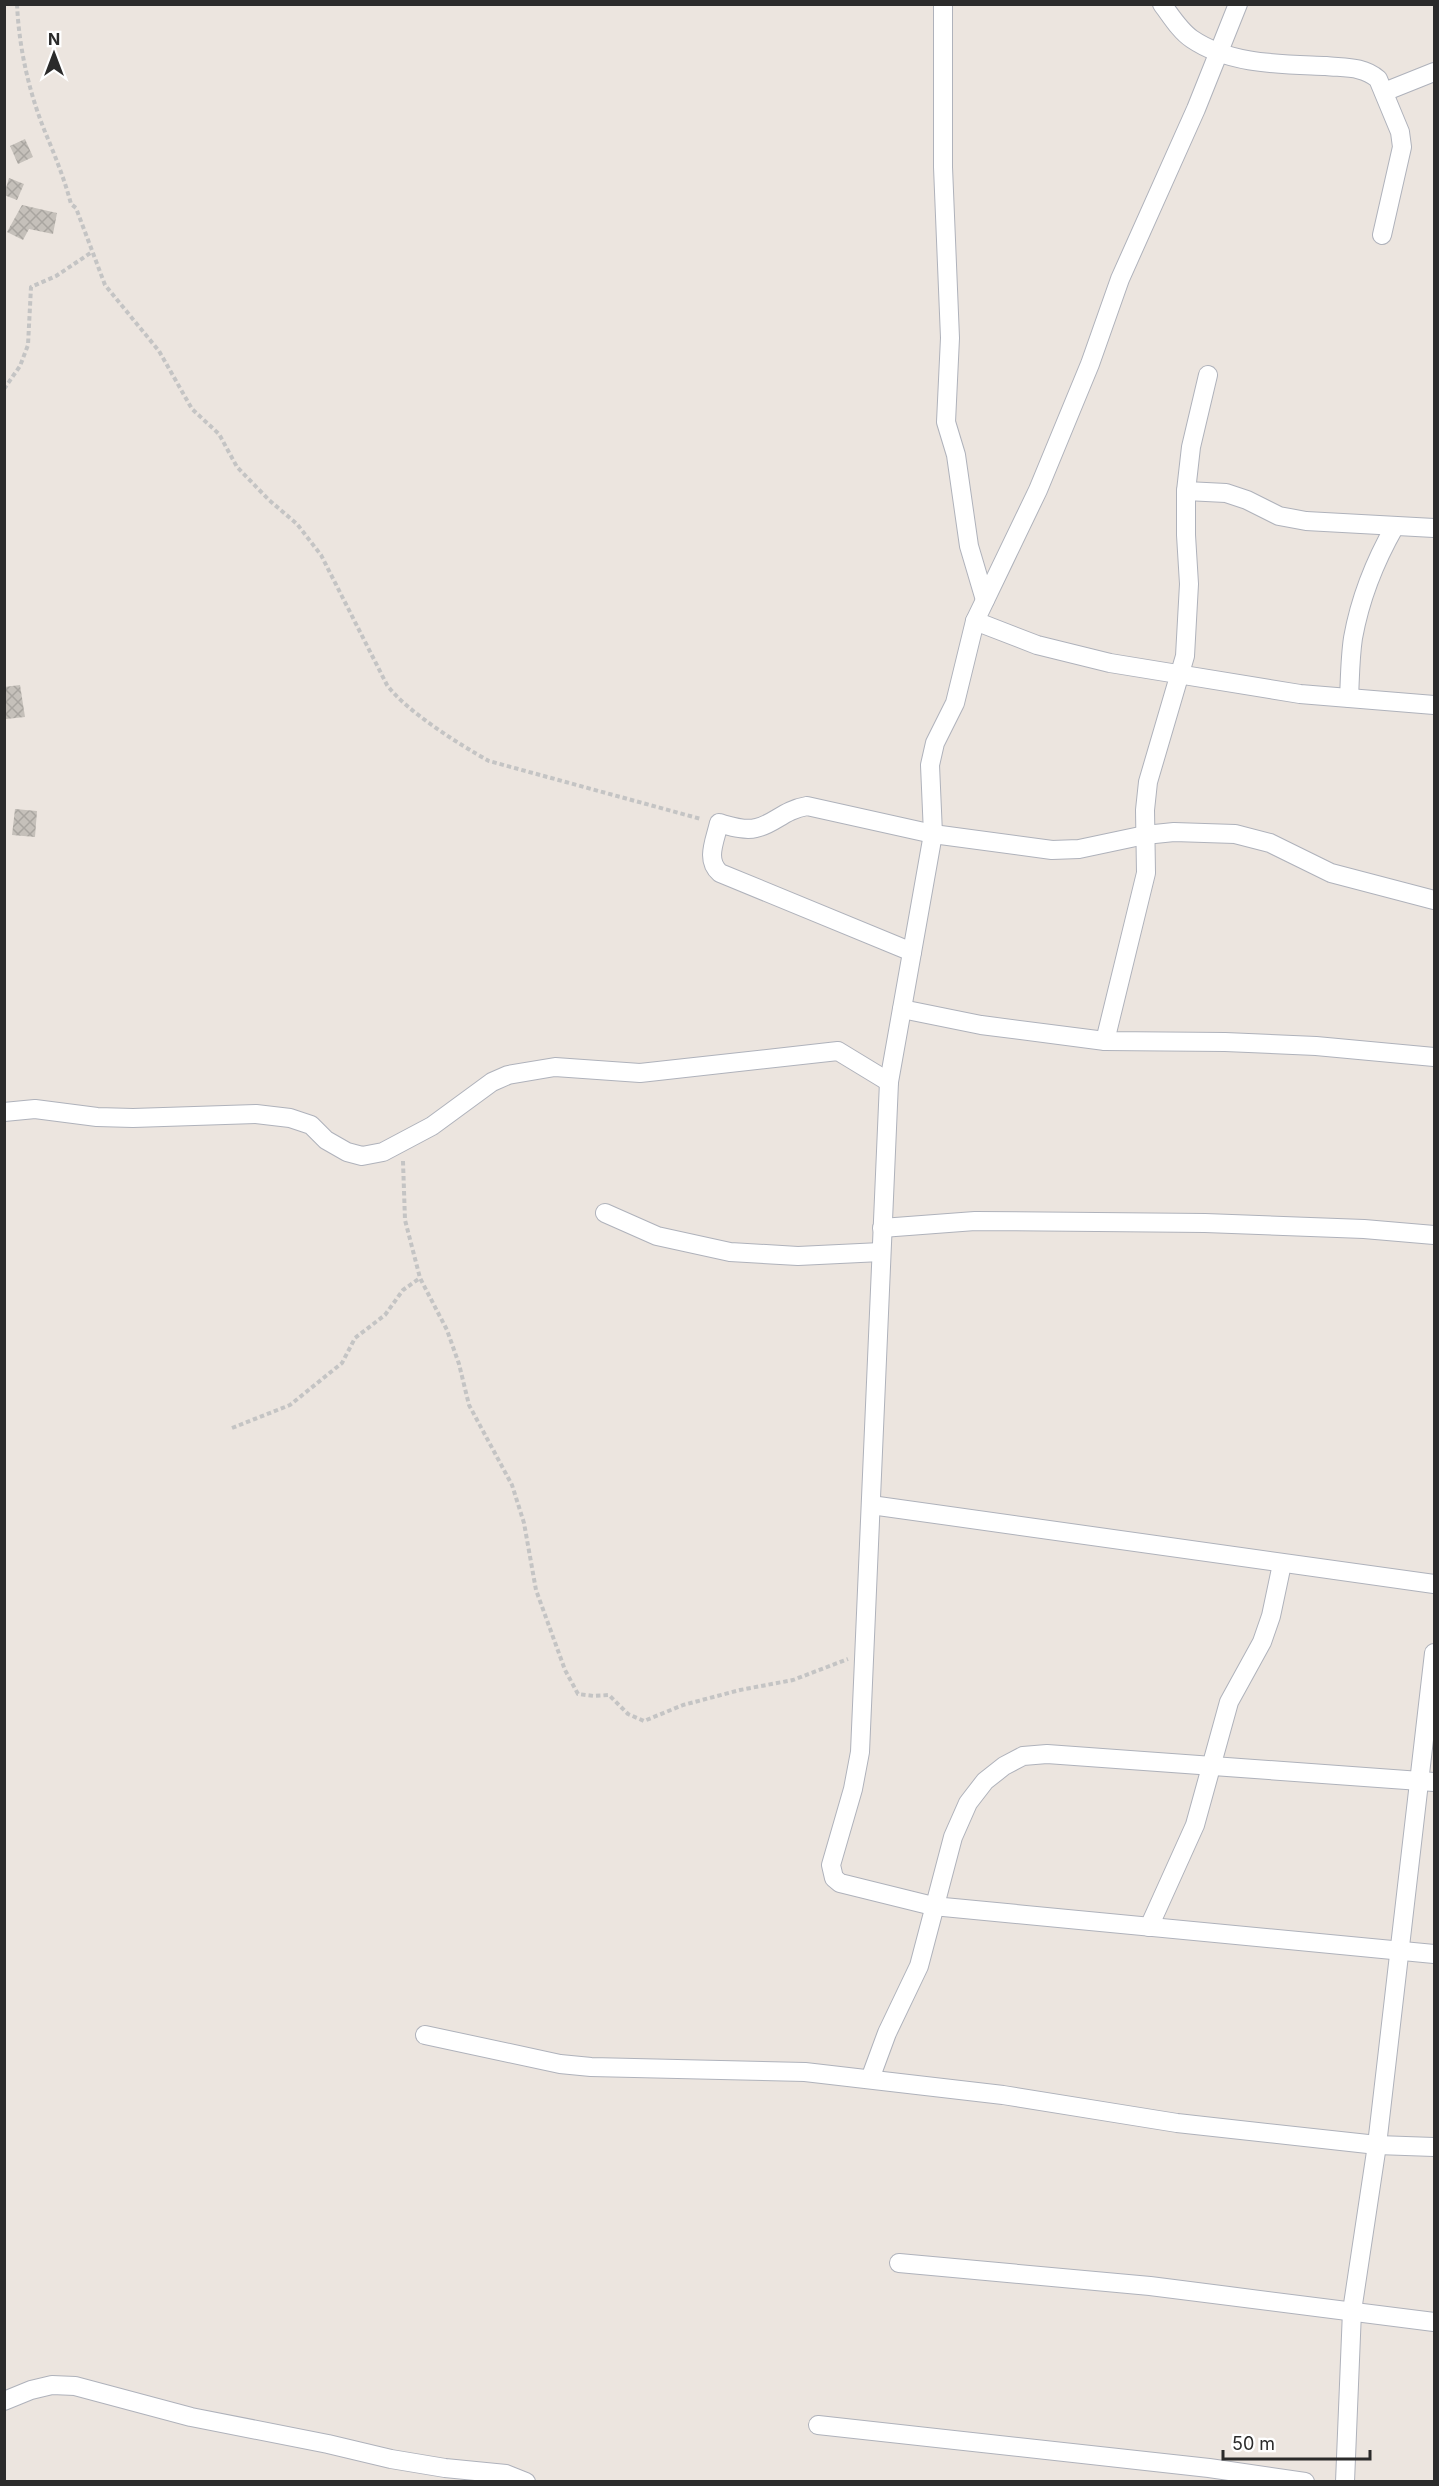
<svg xmlns="http://www.w3.org/2000/svg" width="1439" height="2486" viewBox="0 0 1439 2486" font-family="Inter,sans-serif">
	<style>
		.building { fill: url(#building-cross-hatch) }
		.lines { fill: none; stroke-linecap: round; stroke-linejoin: round }
		.street-casing { stroke: #afb2bb; stroke-width: 20 }
		.path { stroke: #c4c4c4; stroke-width: 4; stroke-dasharray: 4.5 3; stroke-linecap: butt }
		.street { stroke: #fff; stroke-width: 18 }
	</style>
	<defs>
		<pattern id="building-cross-hatch" width="8" height="8" patternUnits="userSpaceOnUse" patternTransform="scale(1.5)"><rect width="8" height="8" fill="#c5c0ba"/><path d="M0 0l8 8M0 8l8-8" fill="none" stroke="#a9a5a0"/></pattern>
	</defs>
	<rect width="100%" height="100%" fill="#ece5df"/>
	<!-- building -->
	<g class="building">
		<polygon points="25,139 33,157 18,164 10,146"/>
		<polygon points="9,178 24,184 17,200 4,195"/>
		<polygon points="22,205 57,213 53,234 29,229 23,240 7,232"/>
		<polygon points="20,685 25,717 6,719 4,687"/>
		<polygon points="15,809 37,811 35,837 12,835"/>
	</g>
	<g class="lines">
		<defs>
			<g id="street">
				<polyline points="943,4 943,167 950,338 946,422 956,455 969,546 985,600"/>
				<path d="M1162,4c9,12 18,27 30,35 38,26 90,25 134,27 19,2 37,0 52,13l22,53 2,15 -20,88"/>
				<polyline points="1238,4 1196,109 1120,279 1090,364 1038,490 975,621 955,703 935,743 930,765 933,834 889,1082 860,1752 853,1789 831,1865 834,1878 840,1883 933,1906 1434,1954"/>
				<polyline points="1384,92 1434,72"/>
				<polyline points="1186,491 1226,493 1247,500 1279,516 1306,521 1434,528"/>
				<polyline points="975,621 1037,645 1110,663 1300,694 1434,705"/>
				<path d="M1349,698c1,-19 1,-40 4,-60 7,-39 22,-77 42,-112"/>
				<path d="M912,952l-192,-79c-15,-13 -5,-32 -1,-50 11,3 25,8 37,5 19,-4 27,-18 51,-22l126,28 119,16 27,-1 66,-14 29,-3 61,2 35,9 61,30 103,27"/>
				<polyline points="902,1009 981,1025 1105,1041 1225,1042 1316,1046 1434,1057"/>
				<polyline points="1105,1041 1146,873 1145,810 1148,782 1185,656 1189,584 1186,535 1186,491 1191,447 1208,375"/>
				<polyline points="4,1112 35,1109 97,1117 133,1118 256,1114 290,1118 311,1125 326,1140 347,1152 362,1156 383,1152 432,1126 492,1082 508,1075 555,1067 640,1073 838,1051 889,1082"/>
				<polyline points="605,1213 657,1236 730,1252 798,1256 881,1252"/>
				<polyline points="882,1228 975,1221 1205,1223 1364,1229 1434,1235"/>
				<polyline points="871,1505 1434,1584"/>
				<polyline points="1149,1927 1195,1825 1229,1702 1262,1642 1271,1616 1282,1564"/>
				<polyline points="425,2035 560,2064 591,2067 805,2072 1003,2095 1177,2123 1377,2145 1434,2147"/>
				<polyline points="870,2079 887,2033 919,1966 953,1837 968,1803 985,1781 1004,1766 1023,1756 1047,1754 1434,1782"/>
				<polyline points="899,2263 1150,2286 1434,2322"/>
				<polyline points="4,2401 31,2390 52,2385 75,2386 191,2417 328,2444 391,2459 445,2468 506,2474 526,2482"/>
				<polyline points="818,2425 1209,2468 1305,2482"/>
				<polyline points="1345,2482 1352,2311 1377,2145 1434,1653"/>
			</g>
		</defs>
		<!-- street casing -->
		<use href="#street" class="street-casing"/>
		<!-- path -->
		<g class="path">
			<path d="M17,4c2,46 13,93 31,135 9,22 17,42 23,65l5,4 29,77 54,66 33,58 27,25 18,33 32,33 28,24 24,31 66,130c19,26 73,60 102,76l212,58"/>
			<polyline points="4,389 20,366 28,345 31,287 56,276 92,252"/>
			<polyline points="403,1161 405,1220 420,1278 447,1330 459,1364 469,1405 512,1485 524,1523 536,1590 565,1670 578,1694 594,1696 609,1695 628,1714 644,1721 683,1705 740,1690 793,1680 848,1659"/>
			<polyline points="232,1428 290,1405 342,1363 355,1338 385,1315 403,1290 420,1278"/>
		</g>
		<!-- street -->
		<use href="#street" class="street"/>
	</g>
	<!-- border -->
	<rect width="1439" height="2486" fill="none" stroke="#2b2b2b" stroke-width="12"/>
	<!-- north arrow -->
	<g transform="translate(54 54)" stroke="#ffffff" stroke-width="4.5" paint-order="stroke">
	<path d="M0-4.5L10 22L0 15L-10 22Z" fill="#2b2b2b"/>
	<text y="-9" font-size="16" font-weight="bold" text-anchor="middle" fill="#2b2b2b">N</text>
	</g>
	<!-- scale -->
	<path d="M1223 2450v9h147v-9" fill="none" stroke="#2b2b2b" stroke-width="3"/>
	<text x="1232" y="2450" font-size="18" fill="#2b2b2b" stroke="#ffffff" stroke-width="4.5" paint-order="stroke">50 m</text>
</svg>
